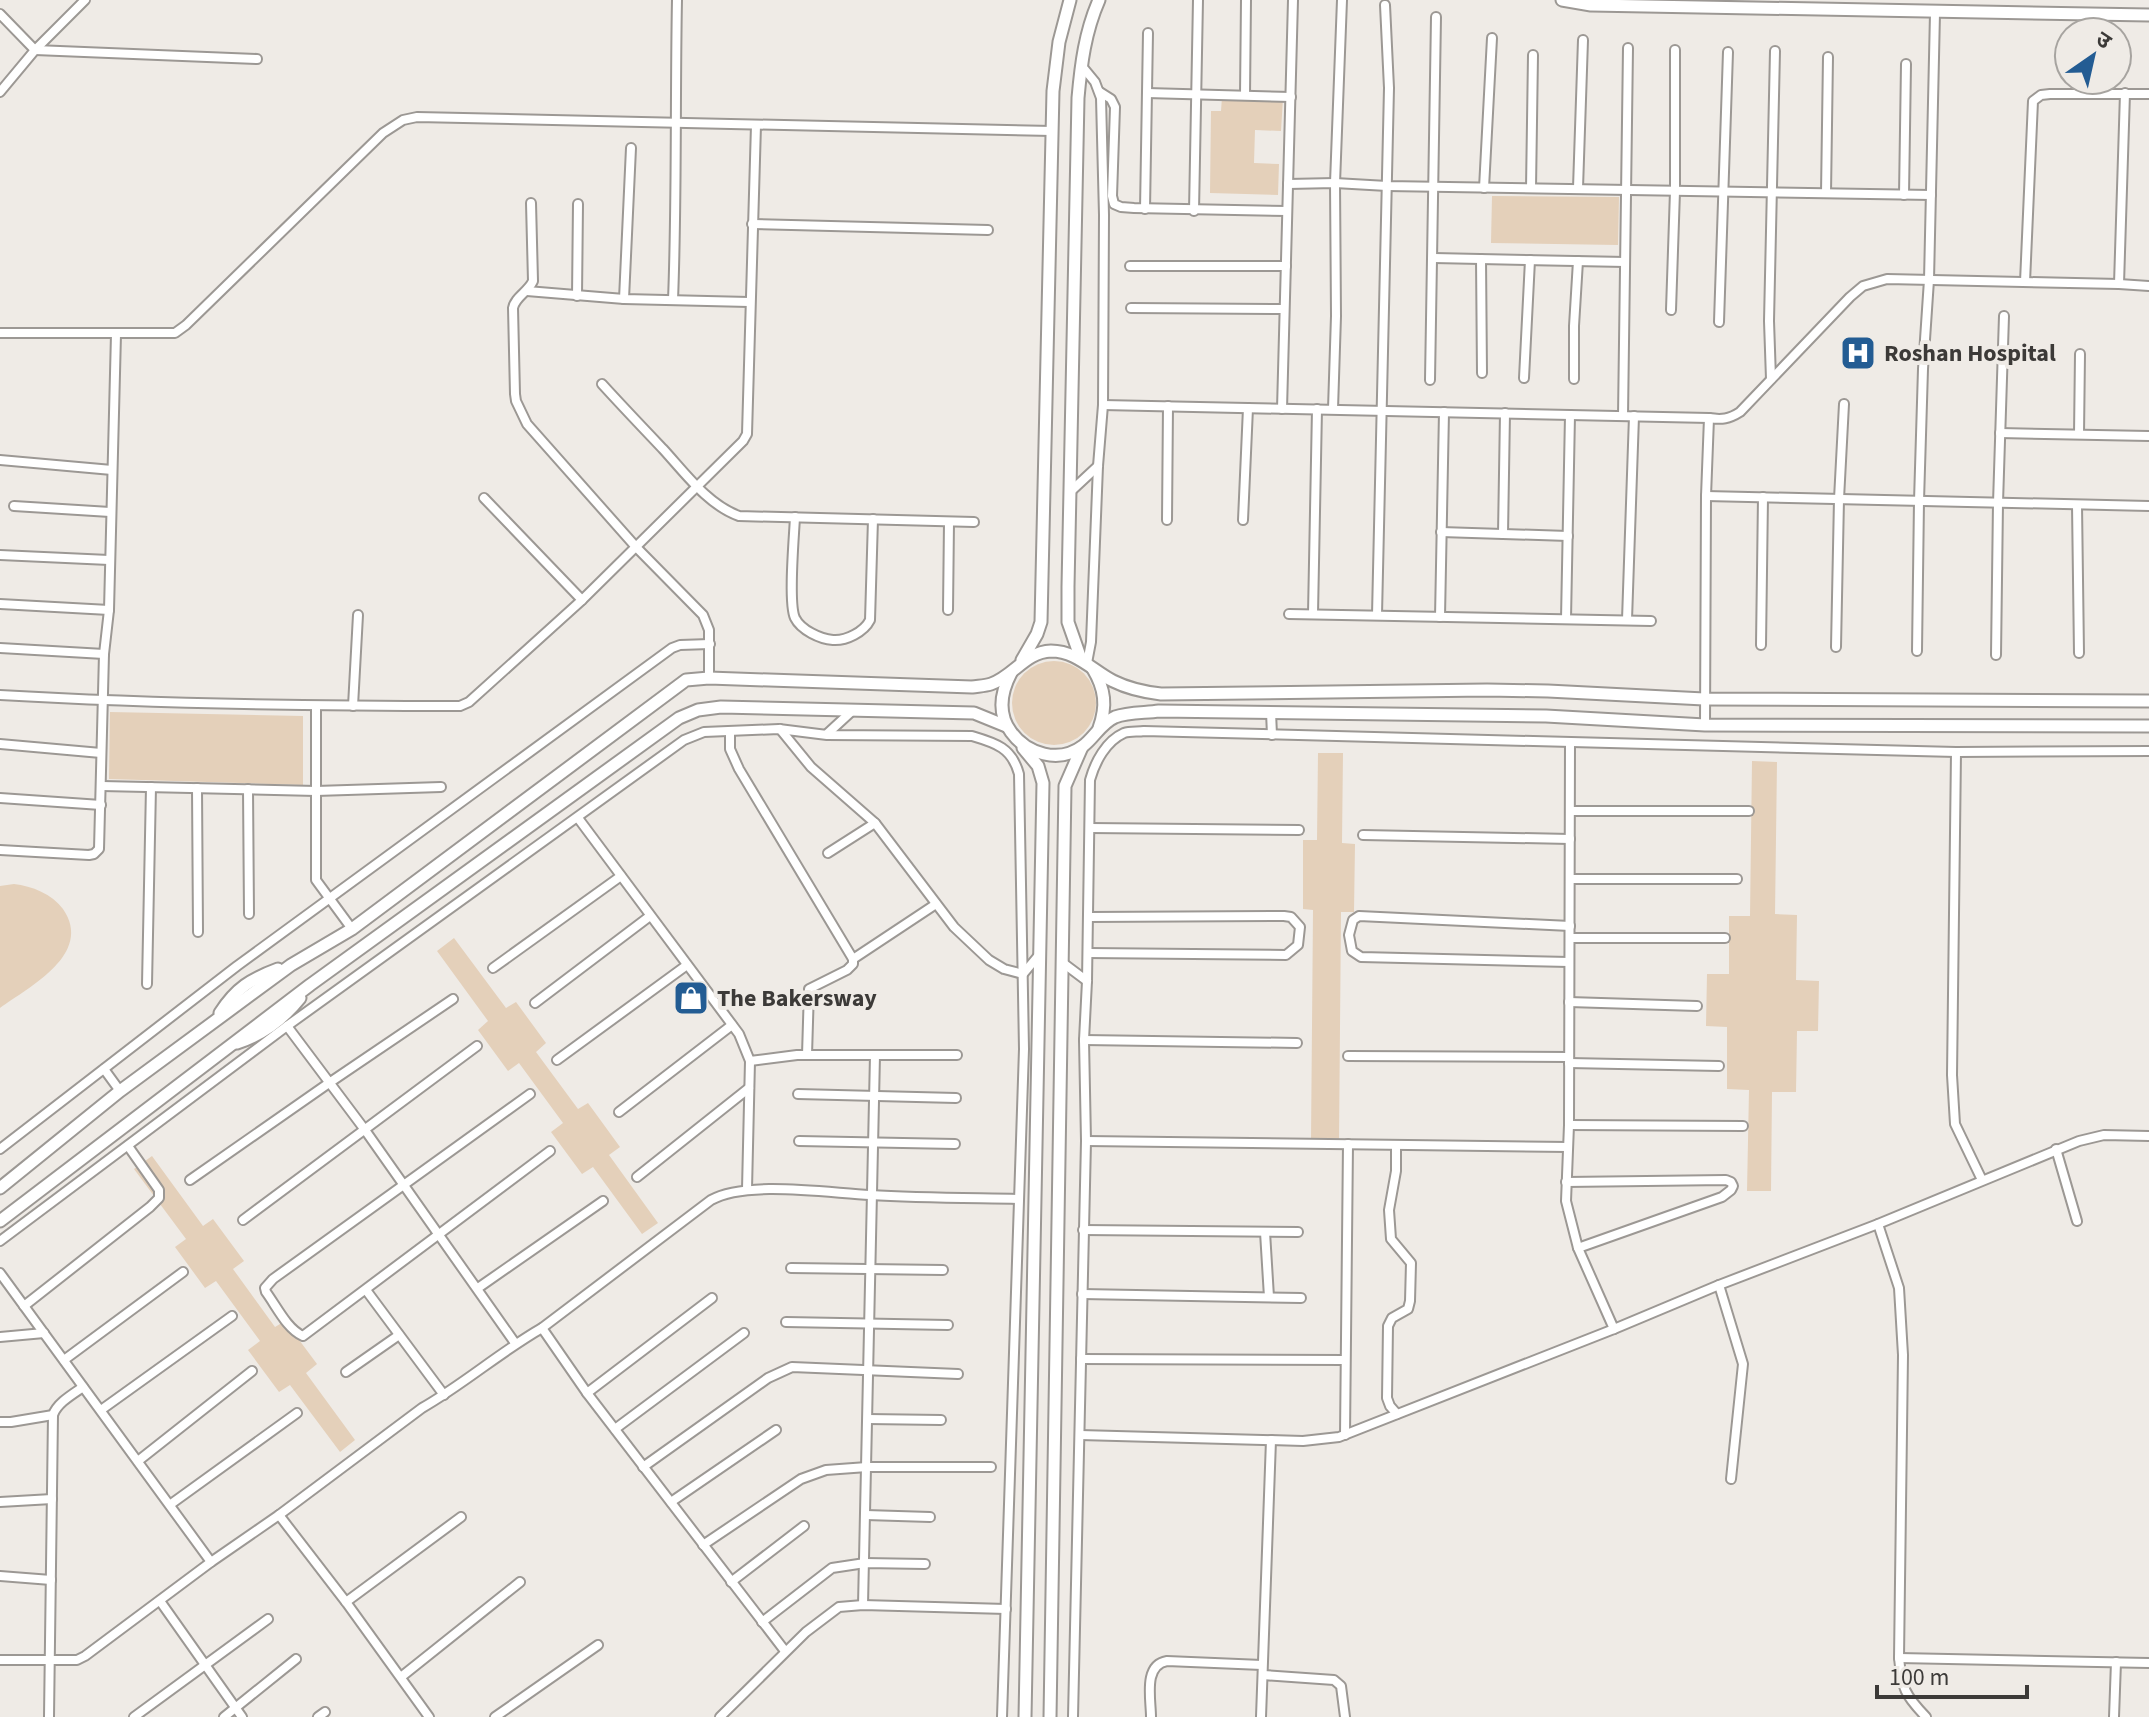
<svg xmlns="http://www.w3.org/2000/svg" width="2149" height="1717" viewBox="0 0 2149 1717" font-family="'Source Sans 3','Noto Sans Devanagari',sans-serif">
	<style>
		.green { fill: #e4d0ba }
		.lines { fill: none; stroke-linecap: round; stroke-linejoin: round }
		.street-casing { stroke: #9c9894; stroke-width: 12 }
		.secondary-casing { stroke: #9c9894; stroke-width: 15 }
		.street { stroke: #fff; stroke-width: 8 }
		.secondary { stroke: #fff; stroke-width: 11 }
		.labels { text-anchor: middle; stroke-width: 8; stroke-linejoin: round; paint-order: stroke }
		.poi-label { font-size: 24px; font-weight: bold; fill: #3c3a38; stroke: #efebe6; text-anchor: start }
	</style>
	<rect width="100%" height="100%" fill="#efebe6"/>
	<!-- green -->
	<g class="green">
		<polygon points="1222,97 1283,98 1281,131 1255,130 1254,163 1279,164 1278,195 1210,193 1211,111 1221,111"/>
		<polygon points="1492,196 1619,197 1618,245 1491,243"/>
		<circle cx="1054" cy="703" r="42"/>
		<polygon points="110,712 303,716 303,785 109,779"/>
		<polygon points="1318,753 1343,753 1342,843 1355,844 1354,912 1341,912 1339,1142 1311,1141 1313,910 1303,909 1303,840 1317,840"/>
		<polygon points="1752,761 1777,762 1775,914 1797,915 1796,980 1819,981 1818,1031 1797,1031 1796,1092 1772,1092 1771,1191 1747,1191 1749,1090 1727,1089 1727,1027 1706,1026 1707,974 1729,974 1729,916 1750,916"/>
		<path d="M14,884c18,2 38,10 49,25 31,45 -34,78 -63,99v-122z"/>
		<polygon points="454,938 506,1008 516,1002 546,1043 536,1052 578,1109 588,1103 620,1147 609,1155 658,1223 642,1234 593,1167 582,1174 551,1132 563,1123 519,1063 508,1071 478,1030 488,1021 437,951"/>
		<polygon points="152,1156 203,1226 213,1219 244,1261 233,1269 275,1327 285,1321 317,1364 306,1373 355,1440 340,1452 290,1385 279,1392 248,1350 260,1341 216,1281 205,1288 175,1247 186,1239 134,1169"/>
	</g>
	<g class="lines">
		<defs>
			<g id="street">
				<polyline points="0,14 35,50 257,59"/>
				<polyline points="1081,65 1095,82 1101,98 1104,215 1103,405 1098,466 1091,642 1087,663"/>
				<polyline points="0,92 35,50 85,0"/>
				<polyline points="1100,92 1111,99 1115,107 1112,196 1114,204 1121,207 1134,208 1287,211"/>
				<polyline points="1147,93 1291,97"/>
				<polyline points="1245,95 1246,0"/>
				<polyline points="1288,184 1335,183 1387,186 1931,195"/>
				<polyline points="1484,188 1492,38"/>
				<polyline points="1531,188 1533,55"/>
				<polyline points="1578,188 1583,40"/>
				<polyline points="1826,193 1828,57"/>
				<polyline points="1904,195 1906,64"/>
				<path d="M531,203l2,78c-5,11 -18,16 -20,27l2,86 1,7 11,23 109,123 67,68 6,15v48"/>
				<polyline points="1145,209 1148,33"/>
				<polyline points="1194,211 1198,0"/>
				<polyline points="752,224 988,230"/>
				<polyline points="1434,258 1625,262"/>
				<polyline points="1481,259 1482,373"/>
				<polyline points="1130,266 1286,266"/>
				<polyline points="2025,282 2033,101 2041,95 2050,94 2149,94"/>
				<polyline points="2119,284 2125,93"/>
				<polyline points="527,291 624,299 749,302"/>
				<polyline points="577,296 578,204"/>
				<polyline points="624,299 631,148"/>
				<path d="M673,300c4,-100 2,-200 4,-300"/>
				<polyline points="1131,308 1284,309"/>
				<polyline points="1671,310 1675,191 1675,50"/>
				<polyline points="1719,322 1728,52"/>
				<polyline points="0,333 175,333 186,325 383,133 403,120 417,117 1052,131"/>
				<polyline points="1524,378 1530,260"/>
				<polyline points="1574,379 1574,326 1578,261"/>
				<polyline points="1771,379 1769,321 1775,51"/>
				<polyline points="1430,380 1436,17"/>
				<path d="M602,384c20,22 41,44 61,65 22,24 45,56 76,67l235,6"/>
				<path d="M1103,405l606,13c13,2 20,1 31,-6l110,-115 13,-11 24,-7 232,5 30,2"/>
				<polyline points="1282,409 1293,0"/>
				<polyline points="1333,409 1336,316 1335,183 1342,0"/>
				<polyline points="1623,416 1628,48"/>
				<polyline points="2000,433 2149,436"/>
				<polyline points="2079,434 2080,354"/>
				<polyline points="0,460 112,470"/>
				<polyline points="1070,492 1098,466"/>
				<polyline points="1706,496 2149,506"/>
				<polyline points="484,498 582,600"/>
				<polyline points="2077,505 2079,653"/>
				<polyline points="14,506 110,512"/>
				<path d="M795,517c-1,21 -7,86 0,101 6,12 25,21 38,22 13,1 31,-8 37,-20l3,-101"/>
				<polyline points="1167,520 1168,406"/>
				<polyline points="1243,520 1248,408"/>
				<polyline points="1441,532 1568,536"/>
				<polyline points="1503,534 1505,413"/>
				<polyline points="0,555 109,560"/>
				<polyline points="0,604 109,610"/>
				<polyline points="948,610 949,522"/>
				<polyline points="1289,614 1651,621"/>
				<polyline points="1313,614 1317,409"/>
				<polyline points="1377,615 1389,88 1385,5"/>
				<polyline points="1440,617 1444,412"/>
				<polyline points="1566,619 1570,415"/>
				<polyline points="1627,620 1634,416"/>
				<polyline points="1761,645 1763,497"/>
				<polyline points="1836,647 1839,499 1844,404"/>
				<polyline points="0,648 104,654"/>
				<polyline points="1917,651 1919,501 1923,369 1929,280 1935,13"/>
				<polyline points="1996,655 1998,503 2004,316"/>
				<path d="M0,695c153,9 306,11 460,11l9,-4 113,-102 161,-159 4,-7 9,-309"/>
				<polyline points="316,706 316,880 352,929"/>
				<polyline points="353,706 358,615"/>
				<polyline points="1271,712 1272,735"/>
				<polyline points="1705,725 1706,496 1709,418"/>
				<polyline points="780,729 811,767 875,823 954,927 989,960 1004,969 1023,974 1039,955"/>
				<polyline points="730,731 730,749 739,769 853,959 853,964 847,970 809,989 807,1055"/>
				<polyline points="827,734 853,710"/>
				<polyline points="1570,743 1569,1125 1566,1201 1578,1248 1614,1329"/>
				<polyline points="0,744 101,753"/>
				<polyline points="1956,752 1952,1075 1955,1124 1982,1180"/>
				<polyline points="102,786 316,791 441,787"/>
				<polyline points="197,788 198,932"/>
				<polyline points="248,789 249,914"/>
				<polyline points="0,798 101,805"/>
				<polyline points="1570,811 1749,811"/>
				<polyline points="578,818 739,1034 750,1061 747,1189"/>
				<polyline points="1090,828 1299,830"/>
				<polyline points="1363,835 1570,839"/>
				<polyline points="0,850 89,855 94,854 99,849 104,654 109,610 116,334"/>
				<polyline points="828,853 875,823"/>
				<polyline points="1570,879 1737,879"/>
				<polyline points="1570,938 1725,938"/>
				<polyline points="1088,953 1286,955 1298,945 1300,927 1291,917 1284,916 1088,917"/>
				<polyline points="853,959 936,904"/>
				<polyline points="1569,962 1361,957 1352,951 1349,935 1353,920 1359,916 1570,926"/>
				<polyline points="1063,963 1087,981"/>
				<polyline points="493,968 621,876"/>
				<polyline points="147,984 151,787"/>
				<polyline points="1569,1002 1697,1006"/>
				<polyline points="535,1003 650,916"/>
				<polyline points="287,1026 365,1130 515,1343"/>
				<polyline points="1084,1040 1297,1043"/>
				<polyline points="1348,1056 1569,1057"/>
				<polyline points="557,1060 687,965"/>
				<polyline points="750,1061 797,1055 957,1055"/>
				<polyline points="1569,1063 1719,1066"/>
				<polyline points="104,1069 120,1091"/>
				<path d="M530,1094l-257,185 -8,9 1,4c11,15 21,37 37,44l247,-185"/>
				<polyline points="798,1094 956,1098"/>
				<polyline points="619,1112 732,1025"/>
				<polyline points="1569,1125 1743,1126"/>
				<polyline points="799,1141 955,1144"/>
				<polyline points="1086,1141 1568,1147"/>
				<polyline points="1396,1145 1396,1171 1389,1210 1391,1239 1411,1263 1410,1301 1408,1309 1392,1318 1388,1326 1387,1398 1390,1406 1397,1414"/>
				<polyline points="0,1149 237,966 672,648 680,645 710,644"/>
				<polyline points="2056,1149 2077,1221"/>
				<polyline points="637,1177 749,1088"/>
				<polyline points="190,1180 329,1083 453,999"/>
				<polyline points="1566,1182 1726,1180 1731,1182 1733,1186 1731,1190 1722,1197 1578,1248"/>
				<polyline points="243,1220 477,1046"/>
				<path d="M1878,1224l21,64 4,67 -4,303c3,31 6,37 27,59"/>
				<polyline points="1083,1230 1298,1232"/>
				<polyline points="1265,1232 1269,1297"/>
				<path d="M0,1241l287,-215 397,-286 20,-8 75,-3 48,6 145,1c24,7 40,12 47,38l5,275 -22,668"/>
				<polyline points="791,1268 943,1270"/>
				<polyline points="0,1273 211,1562"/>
				<polyline points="1719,1285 1743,1364 1731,1479"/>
				<polyline points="478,1288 603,1201"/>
				<polyline points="366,1290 444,1395"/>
				<polyline points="1082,1294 1301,1298"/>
				<polyline points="24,1306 150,1207 159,1198 159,1190 128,1146"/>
				<polyline points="786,1322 948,1325"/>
				<polyline points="542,1328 587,1393 785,1651"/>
				<polyline points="0,1337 44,1333"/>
				<polyline points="1081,1359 1345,1360"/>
				<polyline points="64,1360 183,1272"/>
				<polyline points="346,1372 399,1335"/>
				<polyline points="587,1393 712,1298"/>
				<polyline points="101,1410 232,1316"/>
				<polyline points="868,1419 941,1420"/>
				<polyline points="0,1422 11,1422 53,1415"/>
				<polyline points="615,1429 744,1333"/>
				<polyline points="1080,1435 1303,1441 1339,1437 1614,1329 1719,1285 1878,1224 2079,1141 2104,1135 2149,1136"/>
				<polyline points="1345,1435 1348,1144"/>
				<polyline points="138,1461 252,1371"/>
				<polyline points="643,1467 768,1378 792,1367 958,1374"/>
				<polyline points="0,1502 52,1499"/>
				<polyline points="671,1502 776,1430"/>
				<polyline points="171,1504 297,1413"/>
				<polyline points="279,1515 346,1602 429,1717"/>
				<polyline points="866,1515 930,1517"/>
				<polyline points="703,1545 801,1479 826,1470 867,1467 991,1467"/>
				<polyline points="0,1576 51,1580"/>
				<polyline points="731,1582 804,1526"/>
				<polyline points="160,1601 242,1717"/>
				<polyline points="346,1602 461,1517"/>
				<polyline points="863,1605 875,1055"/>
				<polyline points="762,1622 832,1568 865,1563 925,1564"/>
				<polyline points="1899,1658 2149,1663"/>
				<path d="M0,1660h77l8,-4 126,-94 68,-47 143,-107c42,-24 78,-56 120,-80l169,-128c35,-20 117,-7 159,-5 49,3 99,3 148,4"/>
				<polyline points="1263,1675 1334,1680 1341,1686 1345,1717"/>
				<polyline points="401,1677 520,1582"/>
				<path d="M49,1717l4,-302c4,-12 20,-21 30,-28"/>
				<polyline points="134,1717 268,1619"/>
				<polyline points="224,1717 296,1659"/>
				<polyline points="318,1717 325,1712"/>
				<polyline points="495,1717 598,1645"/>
				<polyline points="720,1717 806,1632 839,1607 863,1605 1006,1609"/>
				<path d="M1073,1717l13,-576 -2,-101 3,-59 3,-201c5,-18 16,-39 34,-47 6,-2 14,-1 20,-2l812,21 193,-1"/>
				<path d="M1151,1717c0,-18 -8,-52 16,-56l95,4"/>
				<polyline points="1261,1717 1271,1440"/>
				<polyline points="2114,1717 2116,1662"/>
			</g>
			<g id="secondary">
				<polyline points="1562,0 1591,5 2149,15"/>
				<path d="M1081,659l-13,-37v-35l10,-489c3,-34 7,-66 21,-98"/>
				<polyline points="1022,660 1037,634 1041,622 1053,91 1059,42 1070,0"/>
				<path d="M1093,669c12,20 14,37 6,59"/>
				<path d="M1011,673c-10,19 -14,40 0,59 16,22 48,32 72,14 11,-8 18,-23 32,-29 13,-5 31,-4 44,-6l387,5 159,9 444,1"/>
				<polyline points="1023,748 1038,766 1043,783 1025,1717"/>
				<path d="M220,1013c16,-25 31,-34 58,-44"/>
				<path d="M237,1043c25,-8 47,-25 63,-45"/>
				<path d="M0,1188l120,-97 171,-126 61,-36 334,-249 23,-2 263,9c6,-1 13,-1 19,-3 23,-8 34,-32 60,-33 25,0 41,19 62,30 16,8 30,11 48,13l326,-4 61,1 156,8 445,2"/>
				<polyline points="0,1221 310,985 679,718 698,710 721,707 974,713 1006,726"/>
				<polyline points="1050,1717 1065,786 1082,747"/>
			</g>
		</defs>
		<!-- street casing -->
		<use href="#street" class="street-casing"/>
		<!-- secondary casing -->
		<use href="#secondary" class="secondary-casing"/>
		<!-- street -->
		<use href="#street" class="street"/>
		<!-- secondary -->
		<use href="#secondary" class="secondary"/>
	</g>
	<!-- icons -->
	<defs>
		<symbol id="hospital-square" viewBox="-11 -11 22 22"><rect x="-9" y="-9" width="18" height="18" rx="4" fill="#235c93" stroke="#efebe6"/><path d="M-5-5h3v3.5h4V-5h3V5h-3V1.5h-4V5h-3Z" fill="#fff"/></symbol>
		<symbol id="shop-square" viewBox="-11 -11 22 22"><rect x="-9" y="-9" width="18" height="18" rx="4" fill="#235c93" stroke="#efebe6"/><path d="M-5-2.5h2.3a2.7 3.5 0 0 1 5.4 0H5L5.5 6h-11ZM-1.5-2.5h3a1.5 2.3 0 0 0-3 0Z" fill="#fff"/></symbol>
	</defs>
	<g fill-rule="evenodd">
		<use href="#hospital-square" x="1838" y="333" width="40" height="40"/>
		<use href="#shop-square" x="671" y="978" width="40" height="40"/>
	</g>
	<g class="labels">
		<!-- poi labels -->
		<g class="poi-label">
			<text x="1884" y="361">Roshan Hospital</text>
			<text x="717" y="1006">The Bakersway</text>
		</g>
	</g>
	<!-- north arrow -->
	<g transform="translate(2093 56) rotate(34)"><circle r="38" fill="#efebe6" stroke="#a7a4a0" stroke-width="2"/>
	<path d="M0-6L14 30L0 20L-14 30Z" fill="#235c93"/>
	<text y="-12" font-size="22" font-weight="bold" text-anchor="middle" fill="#3c3a38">उ</text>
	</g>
	<!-- scale -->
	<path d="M1877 1685v12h150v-12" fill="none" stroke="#3c3a38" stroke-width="4"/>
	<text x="1889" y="1685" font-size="24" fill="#3c3a38" stroke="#efebe6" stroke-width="6" paint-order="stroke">100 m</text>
</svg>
